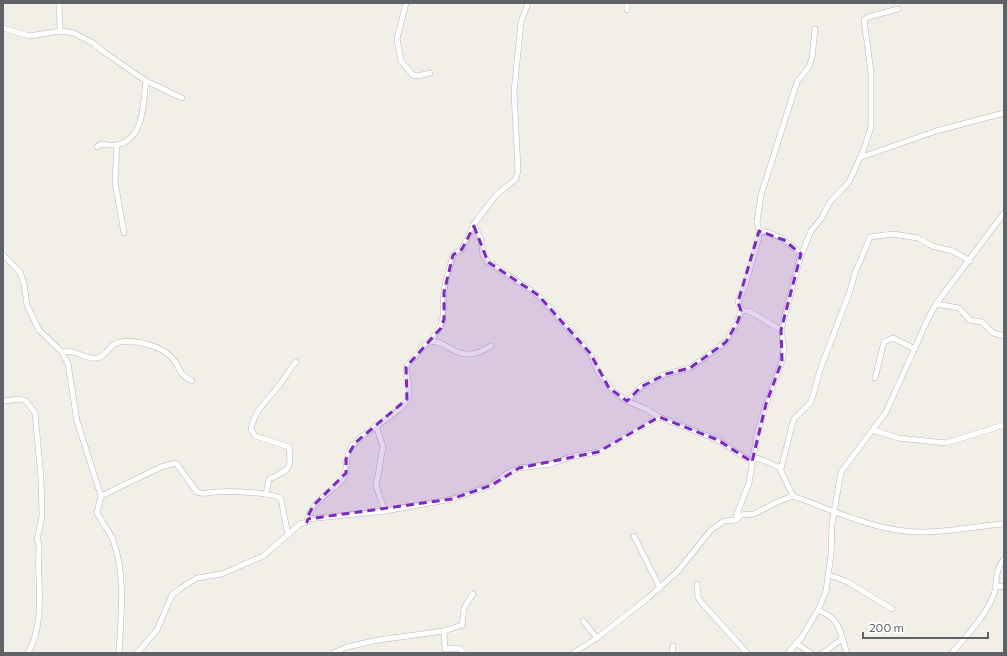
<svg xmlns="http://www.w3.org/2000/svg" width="1007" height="656" viewBox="0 0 1007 656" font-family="Commissioner,sans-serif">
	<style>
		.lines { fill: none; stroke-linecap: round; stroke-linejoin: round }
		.minor-casing { stroke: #b5b8bc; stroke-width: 6 }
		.minor { stroke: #fff; stroke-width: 5 }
		.marked { fill: #7b2cbf; fill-opacity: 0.2; stroke: #7b2cbf; stroke-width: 3; stroke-dasharray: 8 5; stroke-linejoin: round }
	</style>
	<rect width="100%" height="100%" fill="#f1efe8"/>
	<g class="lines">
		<defs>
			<g id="minor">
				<polyline points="59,3 60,31"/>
				<polyline points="406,3 397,39 401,61 413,75 418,76 430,73"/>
				<path d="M528,3l-7,19 -7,70 4,78 -2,9 -20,16 -22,29 7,16 2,15 5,7 50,33 52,58 8,19 16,20 13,9 19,8 13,8 59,23 34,22 5,-4 22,9 14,29c39,14 80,34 123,36 29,1 59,-6 88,-8"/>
				<polyline points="627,10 627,3"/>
				<polyline points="3,28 29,36 60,31 74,33 93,43 104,52 146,81 182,98"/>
				<polyline points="117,145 115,182 124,233"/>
				<path d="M97,147l4,-3c5,0 11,2 16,1 28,-6 26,-43 29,-64"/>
				<polyline points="859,158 936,131 1004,113"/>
				<polyline points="759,231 757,222 761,195 797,82 809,67 812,58 815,29"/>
				<path d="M3,255l17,17 4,12 3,21 12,25 23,22 6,12 9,57 24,75 -4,17c5,9 12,17 16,27 13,35 8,76 6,113"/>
				<polyline points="936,304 959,308 970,320 982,322 993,333 1004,336"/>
				<path d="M781,330l-32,-19h-8l-3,-9 7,-16 14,-49v-6c17,1 30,13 42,23"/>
				<path d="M430,342c19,-25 11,-23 14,-50 1,-12 6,-25 9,-37l9,-6 12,-24"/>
				<path d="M62,352c15,-3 23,8 35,6 8,-1 11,-9 16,-13 14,-9 43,0 55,9 11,8 10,22 24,27"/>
				<polyline points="875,378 884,342 893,338 915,349"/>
				<path d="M3,401l17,-2 6,2 9,12 6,65 1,38 -5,24 2,4c0,11 -1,23 0,34 1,25 2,52 -11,75"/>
				<polyline points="627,401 641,387 666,374 690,368 726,342 738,321 741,311"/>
				<polyline points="376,425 383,447 376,486 385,511"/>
				<polyline points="873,430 898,438 946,443 1004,425"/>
				<polyline points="781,469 792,425 794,419 811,402 821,367 849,294 855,273 870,237 893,234 918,238 932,246 953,251 970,261"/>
				<path d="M266,494l3,-15c20,-9 23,-9 20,-32l-34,-11 -4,-6c3,-19 15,-28 26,-42 7,-8 11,-18 19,-26"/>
				<path d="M101,496l60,-29 15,-4 21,29c6,3 12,0 18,0 13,-1 57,0 66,7l7,36"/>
				<polyline points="737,519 736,516 749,483 757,434 766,404 782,361 784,349 781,330 800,258 811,231 821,219 830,202 849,182 864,149 871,127 871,72 864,20 868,17 898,9"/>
				<path d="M307,521c5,-20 22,-27 35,-41 7,-9 2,-22 9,-32 12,-18 51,-34 57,-50 3,-9 -1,-22 -2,-31l21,-24c21,-8 28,26 64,3"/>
				<polyline points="634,536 660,588"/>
				<polyline points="829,575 848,582 892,609"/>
				<polyline points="697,584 698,597 702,603 747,653"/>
				<polyline points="996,586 1004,587"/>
				<path d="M818,610c24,10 21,21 29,43"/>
				<polyline points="583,621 597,638"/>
				<polyline points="444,631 445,649 459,648 464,653"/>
				<polyline points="797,644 811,653"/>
				<polyline points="137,653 157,630 172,595 181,588 197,578 222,574 263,556 300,524 307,522 308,519 385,511 452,499 492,485 509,472 519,468 551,464 570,457 598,452 659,417"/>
				<polyline points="333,653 347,647 378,640 444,631 462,625 464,608 473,594"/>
				<polyline points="573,653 597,638 648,598 678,571 711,530 724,521 736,520 741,515 754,514 775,503 793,496"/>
				<polyline points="672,653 673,646"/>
				<polyline points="788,653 802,637 818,610 826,591 831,555 832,524 841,472 886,412 927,321 936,304 1004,213"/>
				<polyline points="823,653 842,639"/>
				<path d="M952,653c14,-17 34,-37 42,-59 4,-13 0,-23 10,-35"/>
			</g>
		</defs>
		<!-- minor casing -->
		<use href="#minor" class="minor-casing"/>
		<!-- minor -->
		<use href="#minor" class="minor"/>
	</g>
	<!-- marked area -->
	<path class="marked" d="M474,226l14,36 50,33 52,58 19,35 18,13 14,-14 25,-13 24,-6 36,-26 12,-21 3,-10 -3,-9 21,-71 25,9 17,14 -20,76 1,31 -16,43 -14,58 -34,-22 -59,-23 -61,35 -79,16 -27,17 -40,14 -144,20 -1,3 2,-8 4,-8 33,-33v-14l9,-16 52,-44 -1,-32 35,-39 3,-9v-27l9,-37 9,-6z"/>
	<!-- border -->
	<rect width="1007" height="656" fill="none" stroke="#5f6368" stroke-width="8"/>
	<!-- scale -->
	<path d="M863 632v6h125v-6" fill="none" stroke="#5f6368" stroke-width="2"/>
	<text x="869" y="632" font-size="12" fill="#5f6368" stroke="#ffffff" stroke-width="3" paint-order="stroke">200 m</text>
</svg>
